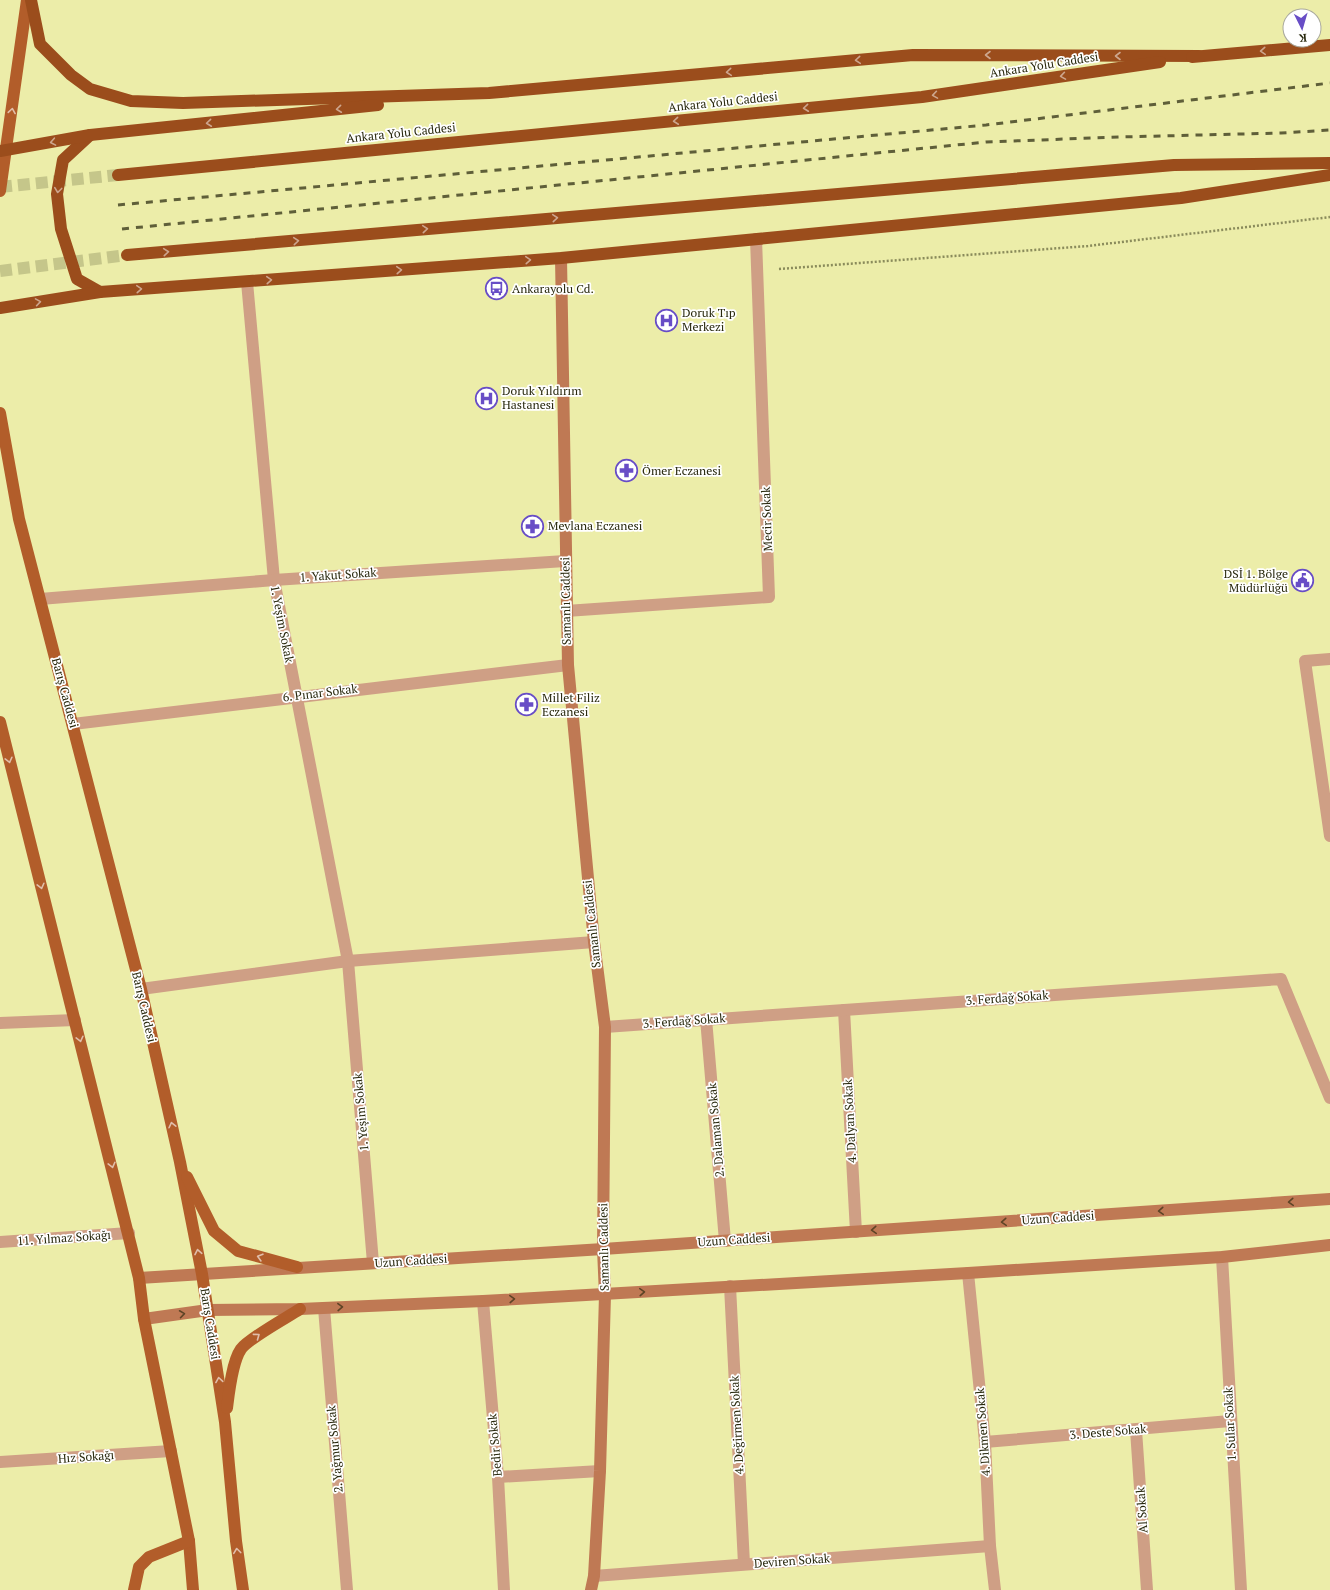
<svg xmlns="http://www.w3.org/2000/svg" width="1330" height="1590" viewBox="0 0 1330 1590" font-family="'PT Serif',serif">
	<style>
		.lines { fill: none; stroke-linecap: round; stroke-linejoin: round }
		.highway-tunnel { stroke: #c5c68a; stroke-width: 12; stroke-dasharray: 12 6; stroke-linecap: butt }
		.path { stroke: #8a8b5b; stroke-width: 2.5; stroke-dasharray: 2 2; stroke-linecap: butt }
		.lane { stroke: #cf9f85; stroke-width: 12 }
		.street { stroke: #cf9f85; stroke-width: 12 }
		.secondary { stroke: #bf7954; stroke-width: 12 }
		.primary { stroke: #b25d2a; stroke-width: 12 }
		.highway { stroke: #9b4d1c; stroke-width: 12 }
		.rail { stroke: #5f5f39; stroke-width: 3; stroke-dasharray: 7 7; stroke-linecap: butt }
		.oneway { stroke: #cda68e }
		.oneway2 { stroke: #e0beaa }
		.oneway3 { stroke: #5d4426 }
		.labels { text-anchor: middle; stroke-width: 3.5; stroke-linejoin: round; paint-order: stroke }
		.street-label { font-size: 12px; fill: #28280d; stroke: #fff }
		.poi-label { font-size: 12px; fill: #28280d; stroke: #fff; text-anchor: start }
	</style>
	<rect width="100%" height="100%" fill="#eceda9"/>
	<g class="lines">
		<!-- highway-tunnel -->
		<g class="highway-tunnel">
			<polyline points="0,187 118,175"/>
			<polyline points="0,271 127,255"/>
		</g>
		<!-- path -->
		<polyline class="path" points="779,269 1088,246 1330,217"/>
		<!-- lane -->
		<polyline class="lane" points="1330,659 1305,661 1330,836"/>
		<!-- street -->
		<g class="street">
			<polyline points="247,282 274,580 348,961 373,1263"/>
			<polyline points="40,599 274,580 565,561"/>
			<polyline points="566,611 769,597 756,239"/>
			<polyline points="73,724 568,665"/>
			<polyline points="141,989 348,961 594,942"/>
			<polyline points="844,1010 856,1232"/>
			<polyline points="706,1019 725,1241"/>
			<polyline points="0,1023 75,1020"/>
			<polyline points="605,1027 1281,979 1330,1098"/>
			<polyline points="0,1242 129,1233"/>
			<polyline points="1222,1257 1241,1590"/>
			<polyline points="968,1273 985,1442 990,1546 995,1590"/>
			<polyline points="730,1286 744,1564"/>
			<polyline points="483,1301 498,1477 504,1590"/>
			<polyline points="324,1308 347,1590"/>
			<polyline points="1136,1430 1147,1590"/>
			<polyline points="985,1442 1230,1421"/>
			<polyline points="0,1462 171,1451"/>
			<polyline points="498,1477 600,1471"/>
			<polyline points="594,1576 990,1546"/>
		</g>
		<!-- secondary -->
		<g class="secondary">
			<polyline points="561,258 568,665 594,942 605,1027 603,1249 605,1295 600,1471 594,1576 591,1590"/>
			<polyline points="139,1278 603,1249 1330,1199"/>
			<polyline points="144,1319 208,1310 300,1309 483,1301 968,1273 1222,1257 1330,1245"/>
		</g>
		<!-- primary -->
		<g class="primary">
			<polyline points="0,191 27,0"/>
			<polyline points="0,413 19,519 141,989 180,1162 202,1274 225,1422 236,1541 243,1590"/>
			<polyline points="0,722 139,1278 144,1319 189,1541 193,1590"/>
			<polyline points="187,1177 214,1231 238,1251 297,1267"/>
			<path d="M227,1408c2,-16 5,-46 14,-59 8,-11 47,-32 59,-40"/>
			<polyline points="134,1590 139,1567 149,1557 189,1541"/>
		</g>
		<!-- highway -->
		<g class="highway">
			<polyline points="31,0 40,44 71,75 90,89 131,101 183,103 489,93 913,55 1199,56"/>
			<polyline points="1192,57 1330,45"/>
			<polyline points="90,135 63,160 57,194 61,229 77,279 100,292"/>
			<polyline points="0,151 90,135 378,105"/>
			<polyline points="118,175 922,97 1160,62"/>
			<polyline points="127,255 1174,165 1330,163"/>
			<polyline points="0,308 100,292 561,258 1181,198 1330,175"/>
		</g>
		<!-- rail -->
		<g class="rail">
			<polyline points="118,205 986,125 1330,83"/>
			<polyline points="122,229 986,142 1119,137 1281,133 1330,130"/>
		</g>
	</g>
	<!-- one-way arrows -->
	<defs><path id="oneway-chevron" d="M-2-3.5L2.5 0L-2 3.5" fill="none" stroke-width="1.6" stroke-linecap="round" stroke-linejoin="round"/></defs>
	<g class="oneway">
		<use href="#oneway-chevron" transform="translate(1263 51) rotate(176)"/>
		<use href="#oneway-chevron" transform="translate(988 55) rotate(-180)"/>
		<use href="#oneway-chevron" transform="translate(1118 56) rotate(-180)"/>
		<use href="#oneway-chevron" transform="translate(858 60) rotate(175)"/>
		<use href="#oneway-chevron" transform="translate(729 72) rotate(175)"/>
		<use href="#oneway-chevron" transform="translate(1063 76) rotate(171)"/>
		<use href="#oneway-chevron" transform="translate(935 95) rotate(171)"/>
		<use href="#oneway-chevron" transform="translate(806 108) rotate(174)"/>
		<use href="#oneway-chevron" transform="translate(339 109) rotate(174)"/>
		<use href="#oneway-chevron" transform="translate(676 121) rotate(174)"/>
		<use href="#oneway-chevron" transform="translate(209 123) rotate(174)"/>
		<use href="#oneway-chevron" transform="translate(53 142) rotate(170)"/>
		<use href="#oneway-chevron" transform="translate(58 190) rotate(97)"/>
		<use href="#oneway-chevron" transform="translate(555 218) rotate(-5)"/>
		<use href="#oneway-chevron" transform="translate(425 229) rotate(-5)"/>
		<use href="#oneway-chevron" transform="translate(296 241) rotate(-5)"/>
		<use href="#oneway-chevron" transform="translate(166 252) rotate(-5)"/>
		<use href="#oneway-chevron" transform="translate(528 260) rotate(-4)"/>
		<use href="#oneway-chevron" transform="translate(399 270) rotate(-4)"/>
		<use href="#oneway-chevron" transform="translate(269 280) rotate(-4)"/>
		<use href="#oneway-chevron" transform="translate(139 289) rotate(-4)"/>
		<use href="#oneway-chevron" transform="translate(38 302) rotate(-9)"/>
	</g>
	<g class="oneway2">
		<use href="#oneway-chevron" transform="translate(12 111) rotate(-81)"/>
		<use href="#oneway-chevron" transform="translate(9 760) rotate(76)"/>
		<use href="#oneway-chevron" transform="translate(41 886) rotate(76)"/>
		<use href="#oneway-chevron" transform="translate(80 1039) rotate(76)"/>
		<use href="#oneway-chevron" transform="translate(172 1125) rotate(-103)"/>
		<use href="#oneway-chevron" transform="translate(112 1165) rotate(76)"/>
		<use href="#oneway-chevron" transform="translate(198 1252) rotate(-101)"/>
		<use href="#oneway-chevron" transform="translate(260 1257) rotate(-164)"/>
		<use href="#oneway-chevron" transform="translate(257 1336) rotate(-36)"/>
		<use href="#oneway-chevron" transform="translate(219 1380) rotate(-99)"/>
		<use href="#oneway-chevron" transform="translate(237 1551) rotate(-97)"/>
	</g>
	<g class="oneway3">
		<use href="#oneway-chevron" transform="translate(1291 1202) rotate(176)"/>
		<use href="#oneway-chevron" transform="translate(1161 1211) rotate(176)"/>
		<use href="#oneway-chevron" transform="translate(1004 1222) rotate(176)"/>
		<use href="#oneway-chevron" transform="translate(874 1230) rotate(176)"/>
		<use href="#oneway-chevron" transform="translate(642 1292) rotate(-4)"/>
		<use href="#oneway-chevron" transform="translate(512 1299) rotate(-3)"/>
		<use href="#oneway-chevron" transform="translate(340 1307) rotate(-2)"/>
		<use href="#oneway-chevron" transform="translate(182 1314) rotate(-8)"/>
	</g>
	<!-- icons -->
	<defs>
		<symbol id="bus-ring" viewBox="-11 -11 22 22"><circle r="9.5" fill="#fff" stroke="#684dc6" stroke-width="1.5"/><path d="M-5-6H5V4H4V6H2V4H-2V6H-4V4H-5ZM-3.5-4V0h7V-4ZM-3.5 1.2v1.5H-2V1.2ZM2 1.2v1.5H3.5V1.2Z" fill="#684dc6"/></symbol>
		<symbol id="hospital-ring" viewBox="-11 -11 22 22"><circle r="9.5" fill="#fff" stroke="#684dc6" stroke-width="1.5"/><path d="M-5-5h3v3.5h4V-5h3V5h-3V1.5h-4V5h-3Z" fill="#684dc6"/></symbol>
		<symbol id="pharmacy-ring" viewBox="-11 -11 22 22"><circle r="9.5" fill="#fff" stroke="#684dc6" stroke-width="1.5"/><path d="M-2-6h4v4h4v4h-4v4h-4v-4h-4v-4h4Z" fill="#684dc6"/></symbol>
		<symbol id="civic-ring" viewBox="-11 -11 22 22"><circle r="9.5" fill="#fff" stroke="#684dc6" stroke-width="1.5"/><path d="M-.6-6.5H3V-4.5H.6V-3L4-1V1h2V6H-6V1h2V-1L-.6-3ZM-1.2 2.5V6h2.4V2.5Z" fill="#684dc6"/></symbol>
	</defs>
	<g fill-rule="evenodd">
		<use href="#bus-ring" x="484" y="276" width="25" height="25"/>
		<use href="#hospital-ring" x="654" y="308" width="25" height="25"/>
		<use href="#hospital-ring" x="474" y="386" width="25" height="25"/>
		<use href="#pharmacy-ring" x="614" y="458" width="25" height="25"/>
		<use href="#pharmacy-ring" x="520" y="514" width="25" height="25"/>
		<use href="#civic-ring" x="1290" y="568" width="25" height="25"/>
		<use href="#pharmacy-ring" x="514" y="692" width="25" height="25"/>
	</g>
	<g class="labels">
		<!-- street labels -->
		<g class="street-label">
			<text transform="translate(1044 65) rotate(-9)" y="4">Ankara Yolu Caddesi</text>
			<text transform="translate(723 102) rotate(-6)" y="4">Ankara Yolu Caddesi</text>
			<text transform="translate(401 133) rotate(-6)" y="4">Ankara Yolu Caddesi</text>
			<text transform="translate(767 519) rotate(-92)" y="4">Mecir Sokak</text>
			<text transform="translate(338 575) rotate(-4)" y="4">1. Yakut Sokak</text>
			<text transform="translate(566 601) rotate(-91)" y="4">Samanlı Caddesi</text>
			<text transform="translate(282 624) rotate(79)" y="4">1. Yeşim Sokak</text>
			<text transform="translate(65 693) rotate(75)" y="4">Barış Caddesi</text>
			<text transform="translate(320 693) rotate(-7)" y="4">6. Pınar Sokak</text>
			<text transform="translate(592 924) rotate(-96)" y="4">Samanlı Caddesi</text>
			<text transform="translate(1007 998) rotate(-4)" y="4">3. Ferdağ Sokak</text>
			<text transform="translate(144 1007) rotate(77)" y="4">Barış Caddesi</text>
			<text transform="translate(684 1021) rotate(-4)" y="4">3. Ferdağ Sokak</text>
			<text transform="translate(361 1112) rotate(-95)" y="4">1. Yeşim Sokak</text>
			<text transform="translate(850 1121) rotate(-93)" y="4">4. Dalyan Sokak</text>
			<text transform="translate(716 1130) rotate(-95)" y="4">2. Dalaman Sokak</text>
			<text transform="translate(1058 1218) rotate(-4)" y="4">Uzun Caddesi</text>
			<text transform="translate(64 1238) rotate(-4)" y="4">11. Yılmaz Sokağı</text>
			<text transform="translate(734 1240) rotate(-4)" y="4">Uzun Caddesi</text>
			<text transform="translate(604 1247) rotate(-91)" y="4">Samanlı Caddesi</text>
			<text transform="translate(411 1261) rotate(-4)" y="4">Uzun Caddesi</text>
			<text transform="translate(210 1324) rotate(81)" y="4">Barış Caddesi</text>
			<text transform="translate(1230 1424) rotate(-93)" y="4">1. Sular Sokak</text>
			<text transform="translate(737 1425) rotate(-93)" y="4">4. Değirmen Sokak</text>
			<text transform="translate(983 1432) rotate(-94)" y="4">4. Dikmen Sokak</text>
			<text transform="translate(1108 1432) rotate(-5)" y="4">3. Deste Sokak</text>
			<text transform="translate(495 1445) rotate(-95)" y="4">Bedir Sokak</text>
			<text transform="translate(335 1449) rotate(-95)" y="4">2. Yağmur Sokak</text>
			<text transform="translate(86 1457) rotate(-4)" y="4">Hız Sokağı</text>
			<text transform="translate(1142 1510) rotate(-94)" y="4">Al Sokak</text>
			<text transform="translate(792 1561) rotate(-4)" y="4">Deviren Sokak</text>
		</g>
		<!-- poi labels -->
		<g class="poi-label">
			<text x="512" y="293">Ankarayolu Cd.</text>
			<text x="682" y="317">Doruk Tıp<tspan x="682" dy="14">Merkezi</tspan></text>
			<text x="502" y="395">Doruk Yıldırım<tspan x="502" dy="14">Hastanesi</tspan></text>
			<text x="642" y="475">Ömer Eczanesi</text>
			<text x="548" y="530">Mevlana Eczanesi</text>
			<text x="1288" y="578" text-anchor="end">DSİ 1. Bölge<tspan x="1288" dy="14">Müdürlüğü</tspan></text>
			<text x="542" y="702">Millet Filiz<tspan x="542" dy="14">Eczanesi</tspan></text>
		</g>
	</g>
	<!-- north arrow -->
	<g transform="translate(1302 28) rotate(175)"><circle r="19" fill="#ffffff" stroke="#a9a99e"/>
	<path d="M0-3L7 15L0 10L-7 15Z" fill="#684dc6"/>
	<text y="-6" font-size="11" font-weight="bold" text-anchor="middle" fill="#28280d">K</text>
	</g>
</svg>
